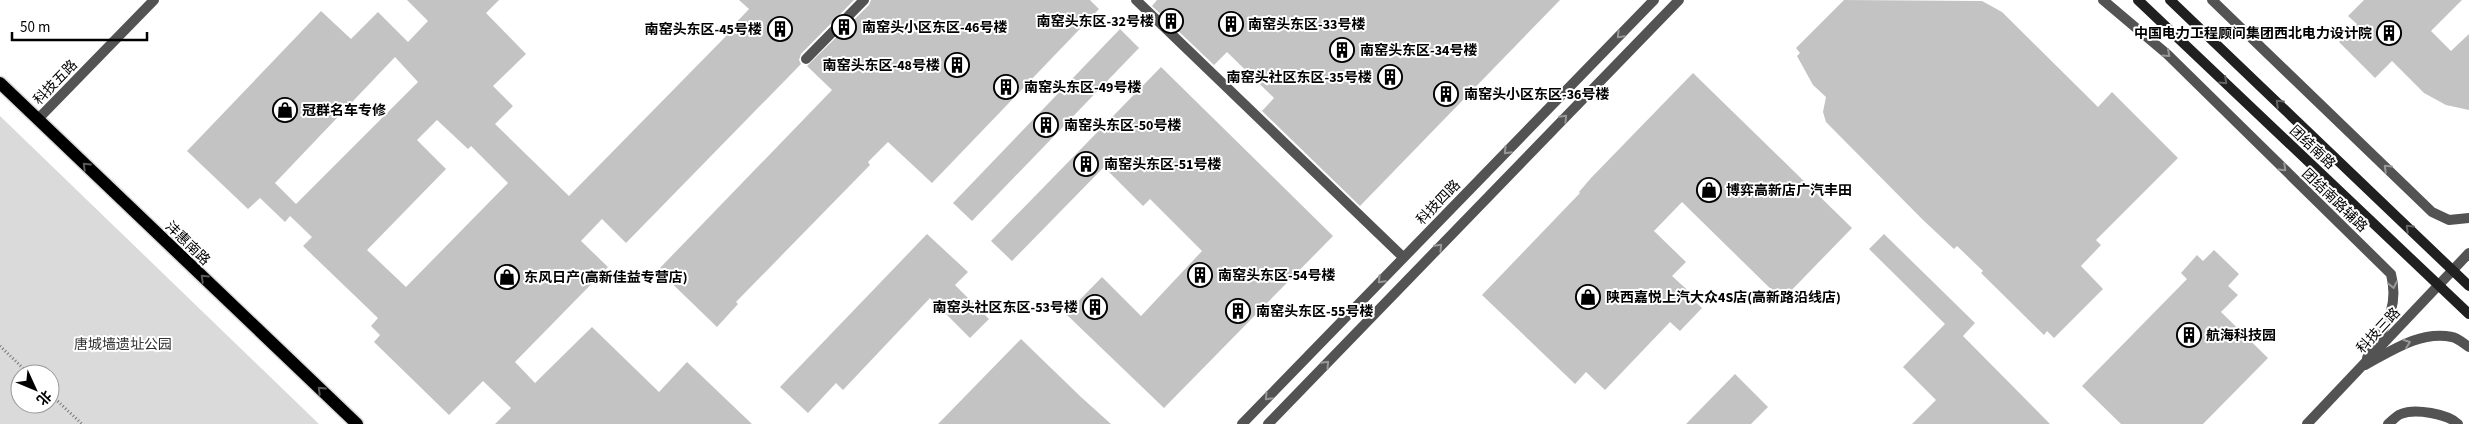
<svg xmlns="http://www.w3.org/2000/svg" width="2469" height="424" viewBox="0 0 2469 424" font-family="'Source Sans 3','Noto Sans SC',sans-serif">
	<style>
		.green { fill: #dadada; fill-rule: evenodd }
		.building { fill: #c3c3c3; fill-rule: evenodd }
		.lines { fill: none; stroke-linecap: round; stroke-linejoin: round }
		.primary-casing { stroke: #dbdbdb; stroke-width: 15 }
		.path { stroke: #757575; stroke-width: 3; stroke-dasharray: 1 2.5; stroke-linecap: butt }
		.minor { stroke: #535353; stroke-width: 10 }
		.tertiary { stroke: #535353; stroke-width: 10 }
		.secondary { stroke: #202020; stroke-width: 10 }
		.primary { stroke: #000; stroke-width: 12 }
		.oneway { stroke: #989898 }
		.oneway2 { stroke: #636363 }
		.oneway3 { stroke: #595959 }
		.labels { text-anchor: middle; stroke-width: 4; stroke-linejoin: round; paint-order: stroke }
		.poi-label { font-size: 14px; font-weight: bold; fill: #000; stroke: #fff; text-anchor: start }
		.street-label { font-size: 14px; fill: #000; stroke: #fff }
		.park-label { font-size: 14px; fill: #313131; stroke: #fff }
	</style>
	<rect width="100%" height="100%" fill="#fff"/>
	<!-- green -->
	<path class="green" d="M0,116l319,308h-319zM20,374h30v30h-30z"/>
	<!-- building -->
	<g class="building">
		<path d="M407,0h92l-13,13 40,41 -33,32 20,20 -18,18 74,72 164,-167 -1,-2 17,-18 -10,-9h115l-53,54 -2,6 2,4 -175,179 -24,-24 -21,22 27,26 -93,95 20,21 57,-56 67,65 28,-30 65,62h-257l16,-16 -28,-27 -34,34 -75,-73 6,-7 -9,-9 7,-8 -75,-72 9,-9 -22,-21 -5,6 -25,-24 -12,11 -61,-58 134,-140 30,28 27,-27 30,30 20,-21zM395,57l23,25 -122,122 -21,-21zM437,120l31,29 3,-3 37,37 -102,104 -39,-37 79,-81 -29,-29z"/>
		<polygon points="871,0 1090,0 1099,9 932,183 888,142 868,162 870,165 736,302 738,304 717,327 658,270 832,90 807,66 869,5"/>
		<polygon points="1157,0 1560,0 1360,206 1262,111 1274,98 1227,52 1214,65 1152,6"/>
		<polygon points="1844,0 1982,1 2002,12 2098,107 2112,92 2178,158 2096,240 2101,245 2081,266 2103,289 2054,338 2047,331 2044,335 1981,273 1983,271 1957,246 1954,249 1922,219 1826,122 1823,112 1826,97 1813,85 1797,56 1800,53 1796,48"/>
		<polygon points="2364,0 2462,0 2431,31 2451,51 2469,34 2469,110 2446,105 2424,93 2392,61 2375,78 2339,42 2357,24 2348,16"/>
		<polygon points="1120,29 1139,48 972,221 953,203"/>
		<polygon points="1161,67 1333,236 1164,408 1066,314 1102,277 1141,316 1202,251 1150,199 1143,206 1104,167 1012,261 991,241"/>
		<polygon points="1693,73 1852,228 1782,300 1682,202 1654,231 1686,262 1672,276 1693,295 1691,298 1702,308 1680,331 1670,322 1605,390 1586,372 1575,384 1482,295 1580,193 1579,192 1591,178"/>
		<polygon points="927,234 968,272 955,285 989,319 970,338 930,298 843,390 836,383 808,413 780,387"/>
		<polygon points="1884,234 1975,323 1963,336 2050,424 1912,424 1936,400 1903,367 1945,324 1869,249"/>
		<polygon points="2214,250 2239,274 2228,286 2238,295 2221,312 2268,358 2203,424 2121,424 2082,386 2187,279 2181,273 2197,255 2203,261"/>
		<polygon points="1021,339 1081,397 1111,424 938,424"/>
		<polygon points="1735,374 1768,407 1751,424 1686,424"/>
	</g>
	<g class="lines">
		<defs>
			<polyline id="primary" points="0,83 357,424"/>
		</defs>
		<!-- primary casing -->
		<use href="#primary" class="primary-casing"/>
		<!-- path -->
		<g class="path">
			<polyline points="0,346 29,374"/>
			<polyline points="50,394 82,424"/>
		</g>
		<!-- minor -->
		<g class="minor">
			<polyline points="1136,0 1403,257"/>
			<path d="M2103,0l64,54 224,220c9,36 -8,54 -24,84"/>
			<polyline points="2212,0 2432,212 2449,220 2469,218"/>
			<polyline points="806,59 864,0"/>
			<path d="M2365,365c26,-14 56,-35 87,-28 6,1 12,7 17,10"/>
			<path d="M2388,424c4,-3 9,-9 13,-10 14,-6 47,0 57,10"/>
		</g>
		<!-- tertiary -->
		<g class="tertiary">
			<polyline points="38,119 154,0"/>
			<polyline points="1242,424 1654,0"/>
			<polyline points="1268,424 1679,0"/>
			<polyline points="2307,424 2469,253"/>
		</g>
		<!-- secondary -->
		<g class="secondary">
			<polyline points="2138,0 2469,314"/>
			<polyline points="2170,0 2469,286"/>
		</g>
		<!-- primary -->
		<use href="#primary" class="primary"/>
	</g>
	<!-- one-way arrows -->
	<defs><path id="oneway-chevron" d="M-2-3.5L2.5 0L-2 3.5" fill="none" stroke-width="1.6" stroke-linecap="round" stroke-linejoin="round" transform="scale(1.25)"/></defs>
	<g class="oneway">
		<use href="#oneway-chevron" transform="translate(1620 35) rotate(134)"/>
		<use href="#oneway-chevron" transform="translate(2167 54) rotate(42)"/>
		<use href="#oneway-chevron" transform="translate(1564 118) rotate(-46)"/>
		<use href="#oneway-chevron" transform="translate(1507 151) rotate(134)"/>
		<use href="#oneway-chevron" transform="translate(2283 168) rotate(44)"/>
		<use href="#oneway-chevron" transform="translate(2387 168) rotate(-136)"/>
		<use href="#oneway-chevron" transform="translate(1439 247) rotate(-46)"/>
		<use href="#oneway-chevron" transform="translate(1381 280) rotate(134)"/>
		<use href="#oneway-chevron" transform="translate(2393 285) rotate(78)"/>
		<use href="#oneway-chevron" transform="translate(2407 343) rotate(-20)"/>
		<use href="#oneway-chevron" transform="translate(1326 364) rotate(-46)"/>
		<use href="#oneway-chevron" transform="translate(1268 397) rotate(134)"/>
	</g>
	<g class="oneway2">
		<use href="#oneway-chevron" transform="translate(2224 81) rotate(43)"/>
		<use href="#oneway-chevron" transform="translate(2279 103) rotate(-136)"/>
		<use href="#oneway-chevron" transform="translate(2409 228) rotate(-136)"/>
	</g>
	<g class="oneway3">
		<use href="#oneway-chevron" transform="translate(86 166) rotate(-136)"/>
		<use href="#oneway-chevron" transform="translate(204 278) rotate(-136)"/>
		<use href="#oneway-chevron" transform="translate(321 390) rotate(-136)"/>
	</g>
	<!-- icons -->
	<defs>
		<symbol id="building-ring" viewBox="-11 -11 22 22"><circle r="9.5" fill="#fff" stroke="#000" stroke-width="1.5"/><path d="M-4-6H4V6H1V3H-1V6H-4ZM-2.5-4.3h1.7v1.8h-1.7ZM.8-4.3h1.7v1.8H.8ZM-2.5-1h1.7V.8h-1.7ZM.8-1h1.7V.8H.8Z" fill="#000"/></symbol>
		<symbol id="shop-ring" viewBox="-11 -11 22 22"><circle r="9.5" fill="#fff" stroke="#000" stroke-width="1.5"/><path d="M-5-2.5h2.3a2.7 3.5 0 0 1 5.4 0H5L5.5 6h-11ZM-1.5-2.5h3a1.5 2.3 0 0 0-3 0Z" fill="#000"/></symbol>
	</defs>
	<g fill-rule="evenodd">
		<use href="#building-ring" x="1157" y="7" width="28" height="28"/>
		<use href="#building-ring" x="1217" y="10" width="28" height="28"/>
		<use href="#building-ring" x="830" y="13" width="28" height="28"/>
		<use href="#building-ring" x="766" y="15" width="28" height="28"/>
		<use href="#building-ring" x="2375" y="19" width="28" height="28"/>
		<use href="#building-ring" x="1328" y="36" width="28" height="28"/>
		<use href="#building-ring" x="943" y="51" width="28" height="28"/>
		<use href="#building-ring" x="1376" y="63" width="28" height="28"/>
		<use href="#building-ring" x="992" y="73" width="28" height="28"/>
		<use href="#building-ring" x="1432" y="80" width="28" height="28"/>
		<use href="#shop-ring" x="271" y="96" width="28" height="28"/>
		<use href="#building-ring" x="1032" y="111" width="28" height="28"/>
		<use href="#building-ring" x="1072" y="150" width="28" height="28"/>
		<use href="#shop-ring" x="1695" y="176" width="28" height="28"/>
		<use href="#building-ring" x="1186" y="261" width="28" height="28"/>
		<use href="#shop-ring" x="493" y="263" width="28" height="28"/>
		<use href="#shop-ring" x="1574" y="283" width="28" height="28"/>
		<use href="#building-ring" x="1081" y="293" width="28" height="28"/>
		<use href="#building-ring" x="1224" y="297" width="28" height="28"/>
		<use href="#building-ring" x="2175" y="321" width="28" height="28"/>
	</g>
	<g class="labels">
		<!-- poi labels -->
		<g class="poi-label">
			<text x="1154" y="26" text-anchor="end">南窑头东区-32号楼</text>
			<text x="1248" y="29">南窑头东区-33号楼</text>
			<text x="862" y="32">南窑头小区东区-46号楼</text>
			<text x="762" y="34" text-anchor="end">南窑头东区-45号楼</text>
			<text x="2372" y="38" text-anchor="end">中国电力工程顾问集团西北电力设计院</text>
			<text x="1360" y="55">南窑头东区-34号楼</text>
			<text x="940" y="70" text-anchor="end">南窑头东区-48号楼</text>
			<text x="1372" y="82" text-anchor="end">南窑头社区东区-35号楼</text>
			<text x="1024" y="92">南窑头东区-49号楼</text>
			<text x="1464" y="99">南窑头小区东区-36号楼</text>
			<text x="302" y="115">冠群名车专修</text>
			<text x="1064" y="130">南窑头东区-50号楼</text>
			<text x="1104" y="169">南窑头东区-51号楼</text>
			<text x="1726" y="195">博弈高新店广汽丰田</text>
			<text x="1218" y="280">南窑头东区-54号楼</text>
			<text x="524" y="282">东风日产(高新佳益专营店)</text>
			<text x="1606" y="302">陕西嘉悦上汽大众4S店(高新路沿线店)</text>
			<text x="1078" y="312" text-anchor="end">南窑头社区东区-53号楼</text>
			<text x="1256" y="316">南窑头东区-55号楼</text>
			<text x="2206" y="340">航海科技园</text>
		</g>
		<!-- street labels -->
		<g class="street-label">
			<text transform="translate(55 82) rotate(-46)" y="5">科技五路</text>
			<text transform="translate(2313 147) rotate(43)" y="5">团结南路</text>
			<text transform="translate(2335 200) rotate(44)" y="5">团结南路辅路</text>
			<text transform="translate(1438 202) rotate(-46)" y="5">科技四路</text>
			<text transform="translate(188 243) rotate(44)" y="5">沣惠南路</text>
			<text transform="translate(2378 330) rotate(-47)" y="5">科技三路</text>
		</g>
		<!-- park labels -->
		<g class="park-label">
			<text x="123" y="349">唐城墙遗址公园</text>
		</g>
	</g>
	<!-- north arrow -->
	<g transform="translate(35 389) rotate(134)"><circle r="24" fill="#ffffff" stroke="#999999"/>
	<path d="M0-4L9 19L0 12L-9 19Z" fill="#000000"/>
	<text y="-8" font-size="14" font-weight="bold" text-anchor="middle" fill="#000000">北</text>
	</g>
	<!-- scale -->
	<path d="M12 32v8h135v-8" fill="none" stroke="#000000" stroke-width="2.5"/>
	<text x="20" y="32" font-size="15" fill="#000000" stroke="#ffffff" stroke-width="4" paint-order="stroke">50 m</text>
</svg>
